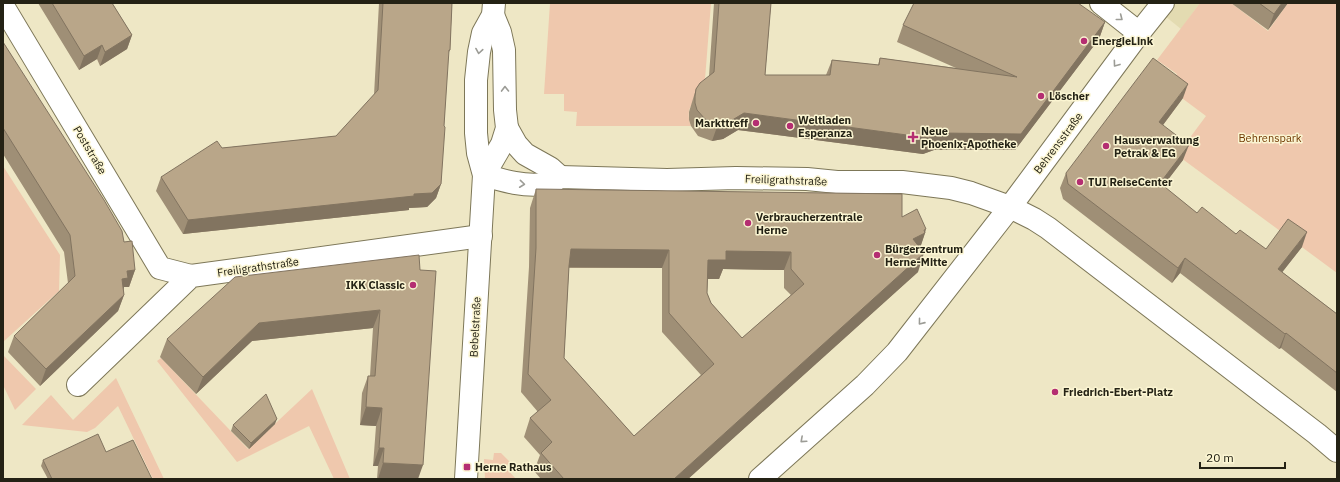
<svg xmlns="http://www.w3.org/2000/svg" width="1340" height="482" viewBox="0 0 1340 482" font-family="'IBM Plex Sans',sans-serif">
	<style>
		.built { fill: #e3dbb1 }
		.green { fill: #efc8ad }
		.lines { fill: none; stroke-linecap: round; stroke-linejoin: round }
		.minor-casing { stroke: #7d7758; stroke-width: 24 }
		.minor { stroke: #fff; stroke-width: 22 }
		.wall { fill: #9f8f76; fill-rule: evenodd }
		.shaded-wall { fill: #827460 }
		.building { fill: #b9a689; stroke: #827460; fill-rule: evenodd }
		.oneway { stroke: #9c9c96 }
		.poi-dot { fill: #b42e72; stroke: #fbf5d2; stroke-width: 1.5 }
		.labels { text-anchor: middle; stroke-width: 3; stroke-linejoin: round; paint-order: stroke }
		.poi-label { font-size: 11px; font-weight: bold; fill: #242215; stroke: #fbf5d2; text-anchor: start }
		.park-label { font-size: 11px; fill: #713a03; stroke: #fbf5d2 }
		.street-label { font-size: 11px; fill: #242215; stroke: #fbf5d2 }
	</style>
	<rect width="100%" height="100%" fill="#eee7c5"/>
	<!-- built -->
	<polygon class="built" points="1149,3 1200,3 1181,29"/>
	<!-- green -->
	<g class="green">
		<path d="M550,3h161l-7,89c-12,11 -19,16 -13,34h-115l1,-14 -13,-1v-17h-20z"/>
		<polygon points="1200,3 1231,3 1268,31 1288,3 1337,3 1337,273 1177,155 1206,116 1167,87 1177,74 1157,60"/>
		<polygon points="3,166 60,255 59,291 3,342"/>
		<polygon points="3,355 36,389 15,410 3,385"/>
		<polygon points="161,358 248,449 312,389 350,479 334,479 309,426 237,462 157,361"/>
		<polygon points="116,378 164,479 153,479 118,406 95,428 87,432 22,425 51,395 73,420"/>
		<polygon points="494,453 501,453 510,462 505,467 516,479 485,479 484,459 493,460"/>
	</g>
	<g class="lines">
		<defs>
			<g id="minor">
				<polyline points="1101,3 1139,33"/>
				<polyline points="3,6 160,268 191,276"/>
				<polyline points="507,128 516,144 525,154 550,168 560,177"/>
				<path d="M484,175c20,6 41,12 61,9 5,0 10,-4 15,-7l107,3 69,-2 71,1 30,3h65l49,6 20,5 39,14 24,12 14,9 269,206 20,17"/>
				<polyline points="484,175 502,144 507,128 505,110 504,50 500,32 493,15"/>
				<polyline points="78,385 191,276 481,236"/>
				<polyline points="466,479 484,175 478,153 476,133 476,80 479,52 483,33 493,15 494,3"/>
				<polyline points="760,479 865,385 897,352 1010,207 1139,33 1163,3"/>
			</g>
		</defs>
		<!-- minor casing -->
		<use href="#minor" class="minor-casing"/>
		<!-- minor -->
		<use href="#minor" class="minor"/>
	</g>
	<!-- wall -->
	<g class="wall">
		<polygon points="38,3 112,3 132,35 127,49 100,66 97,59 79,70"/>
		<polygon points="379,3 452,3 450,50 448,54 444,126 441,184 436,198 427,207 409,208 409,210 183,234 156,191 161,177 222,148 336,136 374,95"/>
		<polygon points="714,3 771,3 765,75 826,75 832,60 878,65 880,58 956,68 897,42 903,25 1105,22 1099,39 1015,150 934,150 923,154 738,130 723,139 712,141 698,136 691,126 689,120 689,112 696,89 709,76"/>
		<polygon points="1231,3 1288,3 1268,30"/>
		<polygon points="3,42 124,242 135,270 129,287 124,287 123,290 124,295 118,311 40,386 8,352 14,336 68,283 64,252 3,154"/>
		<polygon points="1183,98 1163,125 1183,160 1163,186 1197,213 1236,234 1266,249 1302,247 1282,272 1337,314 1337,392 1281,348 1279,349 1180,273 1172,283 1063,199 1060,188 1066,173"/>
		<path d="M536,189l366,28 23,16 -5,15 -2,24 -230,207h-147l-7,-8 6,-16 -16,-18 6,-19 8,-6 -17,-20 8,-125 1,-59zM569,268h93v64l39,43 -67,61 -70,-78zM723,269l61,1v18l7,7 -49,43 -31,-35 -4,-10 1,-14h11z"/>
		<polygon points="419,255 418,479 377,479 378,466 373,466 376,426 360,425 362,393 368,376 370,376 373,328 252,341 196,394 160,357 167,339"/>
		<polygon points="275,424 249,449 231,431 233,425"/>
		<polygon points="43,460 152,479 48,479 41,466"/>
	</g>
	<!-- shaded-wall -->
	<g class="shaded-wall">
		<polygon points="1282,3 1288,3 1268,30 1274,14"/>
		<polygon points="1105,22 1099,39 1015,150 934,150 923,154 738,130 723,139 712,141 718,124 744,113 929,138"/>
		<polygon points="132,35 127,49 100,66 105,52"/>
		<polygon points="102,45 97,59 79,70 84,56"/>
		<polygon points="1188,84 1183,98 1154,137 1159,122"/>
		<polygon points="1189,145 1183,160 1154,198 1160,183"/>
		<polygon points="441,184 436,198 427,207 409,208 409,210 183,234 188,220 414,194"/>
		<polygon points="926,229 925,233 919,251 913,239"/>
		<polygon points="1307,232 1302,247 1273,284 1278,269"/>
		<polygon points="571,249 669,250 662,268 565,267"/>
		<polygon points="726,251 791,252 784,270 723,269 719,279 701,279 708,260"/>
		<polygon points="924,253 918,272 688,479 674,479"/>
		<polygon points="1185,258 1180,273 1172,283 1178,268"/>
		<polygon points="135,270 129,287 124,287 122,295 122,279 127,271"/>
		<polygon points="124,295 118,311 40,386 46,369"/>
		<polygon points="380,310 373,328 252,341 196,394 203,377 259,323"/>
		<polygon points="1286,333 1281,348 1279,349 1285,334"/>
		<polygon points="366,407 382,408 376,426 360,425"/>
		<polygon points="277,419 275,424 249,449 251,443"/>
		<polygon points="379,448 384,448 378,466 373,466"/>
		<polygon points="383,463 423,465 418,479 378,479"/>
	</g>
	<!-- building -->
	<g class="building">
		<polygon points="52,3 112,3 132,35 105,52 102,45 84,56"/>
		<polygon points="383,3 452,3 450,50 449,50 444,126 445,127 441,184 432,193 414,194 414,196 188,220 161,177 217,141 222,148 336,136 378,90"/>
		<polygon points="719,3 771,3 765,75 830,75 832,60 879,65 880,58 1017,77 903,25 914,3 1078,3 1105,22 1021,134 940,133 929,138 744,113 729,122 718,124 705,119 697,110 695,103 695,96 696,89 700,83 714,72"/>
		<polygon points="1259,3 1282,3 1274,14"/>
		<polygon points="3,42 104,200 122,231 124,242 132,241 135,270 127,271 128,278 122,279 124,295 46,369 14,336 75,276 70,235 3,128"/>
		<polygon points="1153,58 1188,84 1159,122 1189,145 1160,183 1197,213 1202,207 1236,234 1240,230 1266,249 1288,219 1307,232 1278,269 1337,314 1337,373 1286,333 1285,334 1185,258 1178,268 1068,184 1066,173"/>
		<path d="M536,189l366,5v23l15,-8 9,20 -2,1 1,3 -12,6 11,14 -250,226h-110l-23,-26 11,-11 -22,-24 21,-18 -23,-26 8,-126zM571,249l98,1v63l45,51 -80,72 -70,-78 5,-92zM726,251l65,1v17l13,15 -62,54 -31,-35 -4,-10 1,-33h18z"/>
		<polygon points="419,255 420,270 436,271 423,465 383,463 384,448 379,448 382,408 366,407 368,376 375,376 380,310 259,323 203,377 167,339 235,277"/>
		<polygon points="266,394 277,419 251,443 233,425"/>
		<polygon points="98,434 106,452 133,440 152,479 52,479 43,460"/>
	</g>
	<!-- one-way arrows -->
	<defs><path id="oneway-chevron" d="M-2-3.5L2.5 0L-2 3.5" fill="none" stroke-width="1.6" stroke-linecap="round" stroke-linejoin="round"/></defs>
	<g class="oneway">
		<use href="#oneway-chevron" transform="translate(1120 18) rotate(38)"/>
		<use href="#oneway-chevron" transform="translate(479 51) rotate(99)"/>
		<use href="#oneway-chevron" transform="translate(1116 64) rotate(126)"/>
		<use href="#oneway-chevron" transform="translate(505 89) rotate(-91)"/>
		<use href="#oneway-chevron" transform="translate(522 184) rotate(6)"/>
		<use href="#oneway-chevron" transform="translate(921 322) rotate(129)"/>
		<use href="#oneway-chevron" transform="translate(803 440) rotate(138)"/>
	</g>
	<!-- markers -->
	<g class="poi-dot">
		<circle cx="1084" cy="41" r="4"/>
		<circle cx="1041" cy="96" r="4"/>
		<circle cx="756" cy="123" r="4"/>
		<circle cx="790" cy="126" r="4"/>
		<path d="M911 131h4v4h4v4h-4v4h-4v-4h-4v-4h4z"/>
		<circle cx="1106" cy="146" r="4"/>
		<circle cx="1080" cy="182" r="4"/>
		<circle cx="748" cy="223" r="4"/>
		<circle cx="877" cy="255" r="4"/>
		<circle cx="413" cy="285" r="4"/>
		<circle cx="1055" cy="392" r="4"/>
		<rect x="463" y="463" width="8" height="8" rx="2"/>
	</g>
	<g class="labels">
		<!-- poi labels -->
		<g class="poi-label">
			<text x="1092" y="45">EnergieLink</text>
			<text x="1049" y="100">Löscher</text>
			<text x="798" y="124">Weltladen<tspan x="798" dy="13">Esperanza</tspan></text>
			<text x="748" y="127" text-anchor="end">Markttreff</text>
			<text x="921" y="135">Neue<tspan x="921" dy="13">Phoenix-Apotheke</tspan></text>
			<text x="1114" y="144">Hausverwaltung<tspan x="1114" dy="13">Petrak &amp; EG</tspan></text>
			<text x="1088" y="186">TUI ReiseCenter</text>
			<text x="756" y="221">Verbraucherzentrale<tspan x="756" dy="13">Herne</tspan></text>
			<text x="885" y="253">Bürgerzentrum<tspan x="885" dy="13">Herne-Mitte</tspan></text>
			<text x="405" y="289" text-anchor="end">IKK Classic</text>
			<text x="1063" y="396">Friedrich-Ebert-Platz</text>
			<text x="475" y="471">Herne Rathaus</text>
		</g>
		<!-- park labels -->
		<g class="park-label">
			<text x="1270" y="142">Behrenspark</text>
		</g>
		<!-- street labels -->
		<g class="street-label">
			<text transform="translate(1058 143) rotate(-53)" y="4">Behrensstraße</text>
			<text transform="translate(90 150) rotate(59)" y="4">Poststraße</text>
			<text transform="translate(786 180) rotate(2)" y="4">Freiligrathstraße</text>
			<text transform="translate(258 267) rotate(-8)" y="4">Freiligrathstraße</text>
			<text transform="translate(475 327) rotate(-87)" y="4">Bebelstraße</text>
		</g>
	</g>
	<!-- border -->
	<rect width="1340" height="482" fill="none" stroke="#242215" stroke-width="8"/>
	<!-- scale -->
	<path d="M1200 462v6h85v-6" fill="none" stroke="#242215" stroke-width="2"/>
	<text x="1206" y="462" font-size="12" fill="#242215" stroke="#fbf5d2" stroke-width="3" paint-order="stroke">20 m</text>
</svg>
